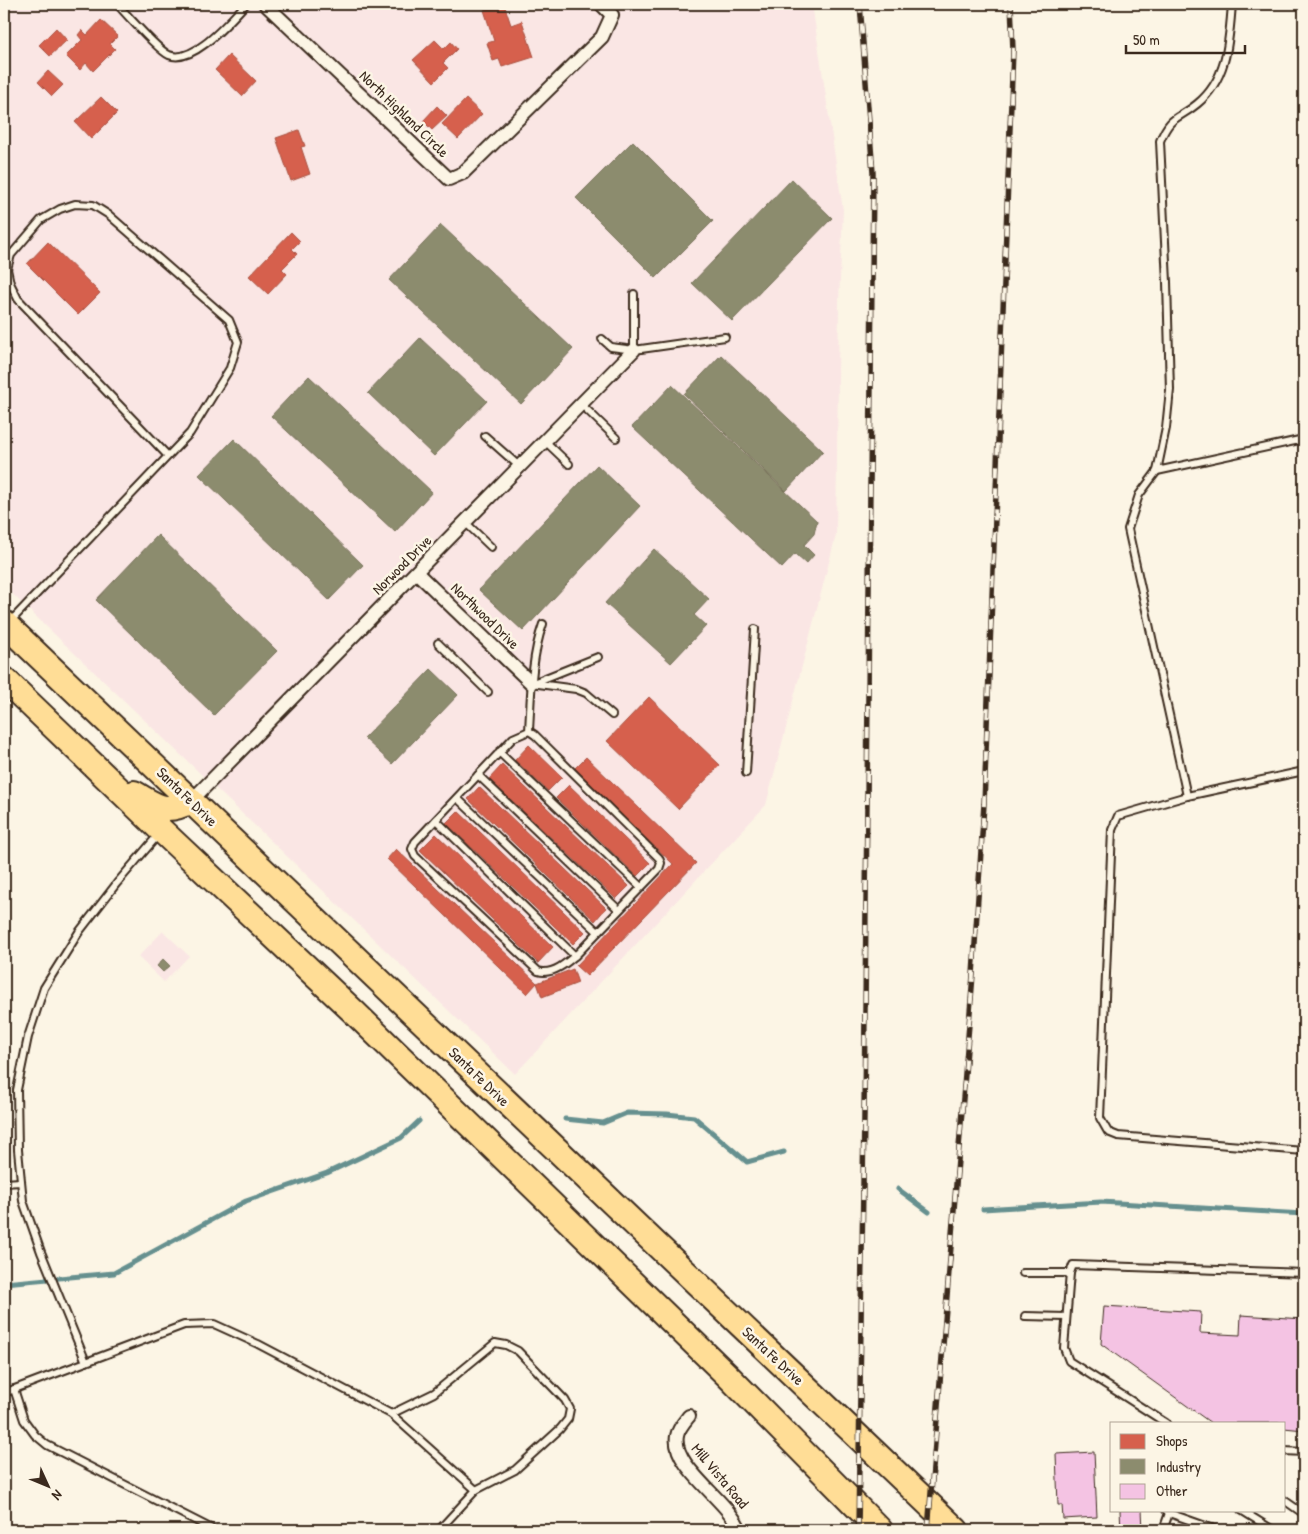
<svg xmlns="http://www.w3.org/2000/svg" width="1308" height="1534" viewBox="0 0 1308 1534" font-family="'Patrick Hand',sans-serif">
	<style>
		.built { fill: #fae6e4 }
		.shops { fill: #d6604d; stroke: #a8503f }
		.industry { fill: #8c8c6e; stroke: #746f56 }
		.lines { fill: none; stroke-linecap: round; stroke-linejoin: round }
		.stream { stroke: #66908f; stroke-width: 5 }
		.building { fill: #f4c3e3; stroke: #3b2a1e }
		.lane-casing { stroke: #3b2a1e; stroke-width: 10 }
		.street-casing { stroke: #3b2a1e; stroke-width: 16 }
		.highway-casing { stroke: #3b2a1e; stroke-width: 28 }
		.lane { stroke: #fcf5e5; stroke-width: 6 }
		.street { stroke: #fcf5e5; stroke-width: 12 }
		.highway { stroke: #ffdd96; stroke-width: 24 }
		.rail-casing { stroke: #3b2a1e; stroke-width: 5.5 }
		.rail { stroke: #fcf5e5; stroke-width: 4; stroke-dasharray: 11; stroke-linecap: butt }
		.labels { text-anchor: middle; stroke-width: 5; stroke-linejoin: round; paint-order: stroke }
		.street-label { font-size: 15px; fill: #3b2a1e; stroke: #fcf5e5 }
	</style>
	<rect width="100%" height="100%" fill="#fcf5e5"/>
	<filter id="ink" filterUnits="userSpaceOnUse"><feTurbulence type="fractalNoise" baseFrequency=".02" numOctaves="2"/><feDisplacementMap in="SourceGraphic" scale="10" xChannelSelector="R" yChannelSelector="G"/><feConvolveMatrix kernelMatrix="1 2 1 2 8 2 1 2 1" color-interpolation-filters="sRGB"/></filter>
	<g filter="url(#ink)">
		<!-- built -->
		<g class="built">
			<polygon points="4,4 812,4 843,210 839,302 836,535 766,805 515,1074 4,586"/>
			<polygon points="163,931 189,956 164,982 138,957"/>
		</g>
		<!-- shops -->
		<g class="shops">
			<polygon points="504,4 511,25 522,21 534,57 502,67 499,59 493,61 487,43 494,41 484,10"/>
			<polygon points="101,20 118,36 110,44 115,49 93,71 86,63 80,70 66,56 82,40 78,35 82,30 87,35"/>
			<polygon points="56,28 67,40 50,56 39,45"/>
			<polygon points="435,40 444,49 451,42 457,49 443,63 448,68 434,82 413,60"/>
			<polygon points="229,55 256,81 242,96 215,70"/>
			<polygon points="48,71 63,85 52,96 38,82"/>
			<polygon points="101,97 117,113 91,139 75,122"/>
			<polygon points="466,99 482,114 458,139 442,124"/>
			<polygon points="437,106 447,116 432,130 423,121"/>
			<polygon points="299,130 305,146 301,147 310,174 291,181 276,138"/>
			<polygon points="291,232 300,241 292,249 297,254 282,269 287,274 268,294 249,276"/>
			<polygon points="48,242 100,293 78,315 27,264"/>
			<polygon points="649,697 720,765 678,809 607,741"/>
			<polygon points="529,745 562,777 548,791 515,760"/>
			<polygon points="586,757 696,863 587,976 576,966 673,864 574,769"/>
			<polygon points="502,765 629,886 616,899 489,779"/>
			<polygon points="569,785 650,863 637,876 556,798"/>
			<polygon points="479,787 606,908 595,921 468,799"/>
			<polygon points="458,811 585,932 573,944 446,823"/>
			<polygon points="436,834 553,947 538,963 420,850"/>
			<polygon points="396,849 537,983 527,994 387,859"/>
			<polygon points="573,969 578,983 542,997 537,983"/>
		</g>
		<!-- industry -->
		<g class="industry">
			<polygon points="633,141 713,221 656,278 576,198"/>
			<polygon points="792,179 832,218 732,321 692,283"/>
			<polygon points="441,225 573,349 521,404 389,280"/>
			<polygon points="420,338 487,401 434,456 368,393"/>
			<polygon points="721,355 823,451 786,491 684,394"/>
			<polygon points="309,376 432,492 395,532 271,416"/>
			<polygon points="672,385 817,521 814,534 804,545 814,555 806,564 795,554 782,568 632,427"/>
			<polygon points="234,439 363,565 329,600 199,475"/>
			<polygon points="597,465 640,506 523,631 479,590"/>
			<polygon points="158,535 277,651 214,715 96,600"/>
			<polygon points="654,549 709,599 694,615 706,626 671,663 605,603"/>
			<polygon points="431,669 458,695 392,764 364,738"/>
			<polygon points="163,959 170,966 163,972 157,966"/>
		</g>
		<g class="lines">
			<!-- stream -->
			<g class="stream">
				<polyline points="565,1119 603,1123 627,1113 667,1114 694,1117 747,1162 784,1152"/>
				<polyline points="898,1189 929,1212"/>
				<polyline points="983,1209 1101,1202 1304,1214"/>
				<polyline points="4,1283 114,1273 246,1201 327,1173 401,1138 419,1121"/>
			</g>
		</g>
		<!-- building -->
		<g class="building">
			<polygon points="1104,1306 1201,1312 1200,1333 1240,1335 1241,1315 1304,1319 1304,1430 1284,1428 1284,1423 1211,1423 1101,1344"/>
			<polygon points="1094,1452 1097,1517 1063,1519 1062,1505 1058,1505 1056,1454"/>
			<polygon points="1120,1510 1142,1510 1143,1530 1121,1530"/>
		</g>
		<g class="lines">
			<defs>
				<g id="lane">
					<path d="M117,4c10,11 41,46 52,51 25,10 62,-36 77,-51"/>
					<path d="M1232,4c-3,36 -4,75 -35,100 -19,16 -26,10 -37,37l7,141 3,108 -4,38 -9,43 147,-32"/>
					<polyline points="634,294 634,350"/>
					<polyline points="602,339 611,347 634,350 725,337"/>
					<polyline points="581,404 616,438"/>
					<polyline points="485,436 520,467"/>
					<polyline points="546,442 569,464"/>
					<polyline points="1157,471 1139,495 1128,529 1187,796"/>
					<polyline points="466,523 491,547"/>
					<polyline points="9,623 190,433 230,368 238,342 229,320 109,215 93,205 75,204 60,209 41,220 11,255 7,269 10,283 18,299 168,456"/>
					<polyline points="438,643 488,692"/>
					<polyline points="531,683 576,689 586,693 612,715"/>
					<polyline points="533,683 598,657"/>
					<path d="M529,731l-16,7 -98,104 -3,7 3,7 123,115c14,5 30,-9 40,-18l81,-84 2,-6 -2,-5 -124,-123 -6,-4c2,-35 2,-73 14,-107"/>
					<polyline points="499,752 641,887"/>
					<polyline points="1304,771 1187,796 1118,816 1112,830 1100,1118 1108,1132 1118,1136 1304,1151"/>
					<polyline points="746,773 755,629"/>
					<polyline points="478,775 619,910"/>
					<polyline points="457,798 598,932"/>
					<polyline points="436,820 575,956"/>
					<polyline points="4,1183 21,1182"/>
					<polyline points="1023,1273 1070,1273"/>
					<polyline points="1025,1316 1066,1317"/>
					<polyline points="86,1362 41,1252 23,1201 18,1150 17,1090 28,1037 44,988 79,932 117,883 159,834"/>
					<polyline points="14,1389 24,1420 35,1435 47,1445 214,1530"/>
					<polyline points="4,1393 184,1325 214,1324 258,1344 391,1414 476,1490 439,1530"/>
					<polyline points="391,1414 434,1393 495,1343 506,1345 518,1351 565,1400 570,1409 568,1419 560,1429 515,1470 476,1490"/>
					<polyline points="1166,1423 1069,1361 1064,1348 1070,1273 1073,1265 1304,1273"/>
					<polyline points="1284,1451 1304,1452"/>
					<polyline points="1284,1500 1304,1514"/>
					<polyline points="1166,1510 1169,1513 1217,1530"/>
					<polyline points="1241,1510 1273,1530"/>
					<polyline points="1163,1530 1169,1513"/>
				</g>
				<g id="street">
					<polyline points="265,4 449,179 463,173 602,37 612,15 601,4"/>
					<polyline points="417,573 531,683"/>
					<polyline points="191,801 634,350"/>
					<path d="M689,1416c-4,5 -11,13 -12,20 -6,30 52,65 63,94"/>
				</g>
				<g id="highway">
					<polyline points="4,623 956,1530"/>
					<polyline points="4,679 162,831 354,1012 728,1376 880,1530"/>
					<path d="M134,793c23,13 31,22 57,8"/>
				</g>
			</defs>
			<!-- lane casing -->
			<use href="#lane" class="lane-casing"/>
			<!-- street casing -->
			<use href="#street" class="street-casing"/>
			<!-- highway casing -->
			<use href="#highway" class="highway-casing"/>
			<!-- lane -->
			<use href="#lane" class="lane"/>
			<!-- street -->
			<use href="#street" class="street"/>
			<!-- highway -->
			<use href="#highway" class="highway"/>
			<defs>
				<g id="rail">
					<polyline points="858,1530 864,1116 873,173 860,4"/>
					<polyline points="928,1530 973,975 984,804 1013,50 1011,4"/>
				</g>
			</defs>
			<!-- rail casing -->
			<use href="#rail" class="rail-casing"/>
			<!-- rail -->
			<use href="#rail" class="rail"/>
		</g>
	</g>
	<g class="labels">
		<!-- street labels -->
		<g class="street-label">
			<text transform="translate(404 114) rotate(44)" y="5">North Highland Circle</text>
			<text transform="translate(402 565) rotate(-45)" y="5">Norwood Drive</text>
			<text transform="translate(485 616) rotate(44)" y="5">Northwood Drive</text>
			<text transform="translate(187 797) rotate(44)" y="5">Santa Fe Drive</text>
			<text transform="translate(479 1077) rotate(44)" y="5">Santa Fe Drive</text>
			<text transform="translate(773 1356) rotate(43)" y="5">Santa Fe Drive</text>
			<text transform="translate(720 1476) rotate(50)" y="5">Mill Vista Road</text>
		</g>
	</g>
	<!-- margin -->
	<rect width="1308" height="1534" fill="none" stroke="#fcf5e5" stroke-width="20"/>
	<rect x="10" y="10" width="1288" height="1514" fill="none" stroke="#3b2a1e" stroke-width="2" filter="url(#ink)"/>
	<!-- legend -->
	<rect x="1110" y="1422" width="175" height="90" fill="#fcf5e5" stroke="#afa495"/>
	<rect x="1120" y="1434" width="25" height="15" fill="#d6604d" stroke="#afa495"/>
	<text x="1156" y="1446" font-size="15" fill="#3b2a1e">Shops</text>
	<rect x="1120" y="1459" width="25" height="15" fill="#8c8c6e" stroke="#afa495"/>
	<text x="1156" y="1472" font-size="15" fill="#3b2a1e">Industry</text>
	<rect x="1120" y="1484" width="25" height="15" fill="#f4c3e3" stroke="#afa495"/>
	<text x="1156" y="1496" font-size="15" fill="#3b2a1e">Other</text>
	<!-- north arrow -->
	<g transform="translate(48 1486) rotate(134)" stroke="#fcf5e5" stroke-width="4" paint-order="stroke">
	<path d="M0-4L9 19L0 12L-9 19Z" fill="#3b2a1e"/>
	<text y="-8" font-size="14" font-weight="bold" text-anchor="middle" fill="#3b2a1e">N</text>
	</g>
	<!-- scale -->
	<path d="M1126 45v8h119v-8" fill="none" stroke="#3b2a1e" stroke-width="2.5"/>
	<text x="1133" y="45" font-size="15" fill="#3b2a1e" stroke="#fcf5e5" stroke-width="4" paint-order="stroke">50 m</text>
</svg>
